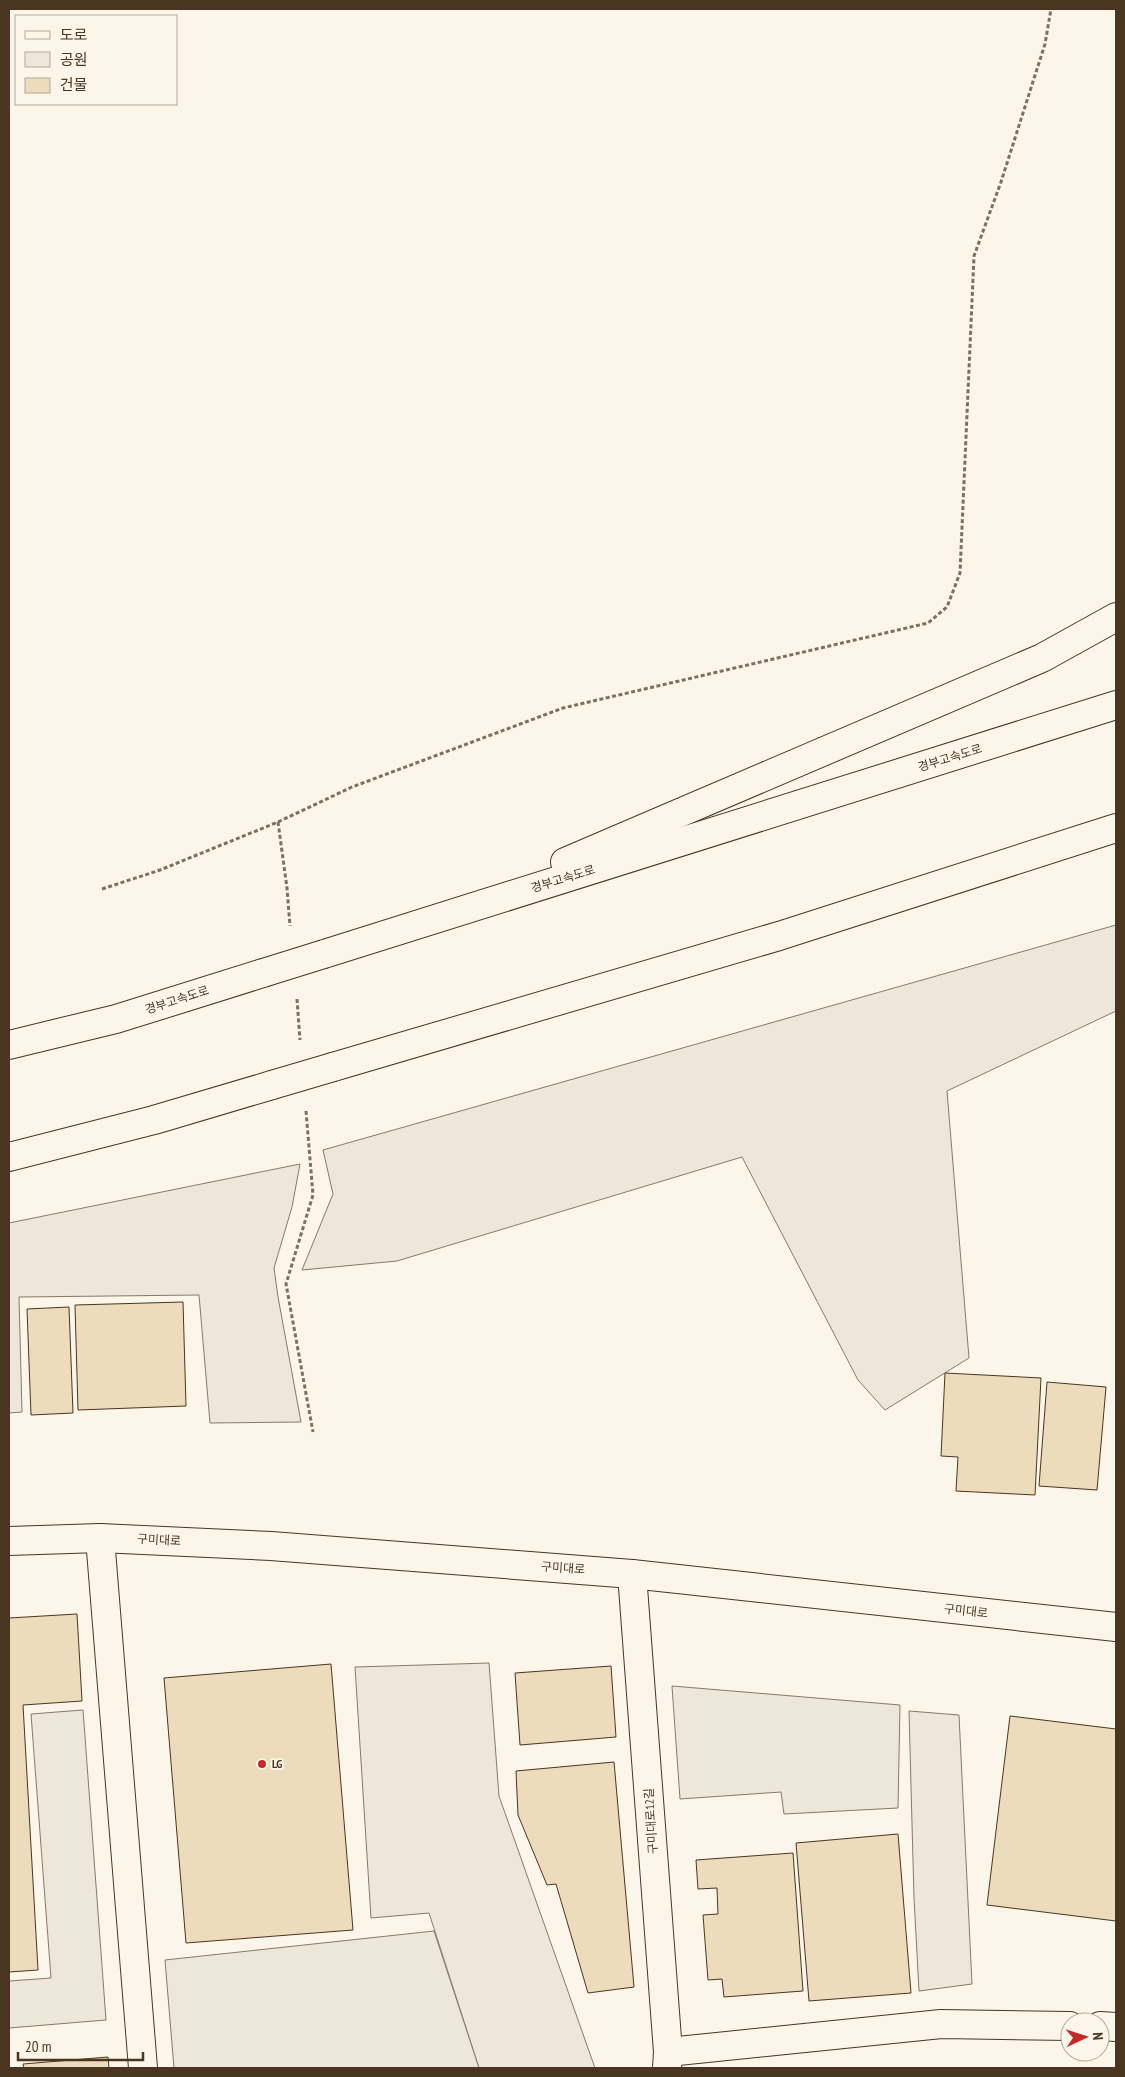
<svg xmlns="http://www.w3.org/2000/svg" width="1125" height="2077" viewBox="0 0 1125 2077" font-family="'PT Sans Narrow','Noto Sans KR',sans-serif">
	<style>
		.green { fill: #ede6d9; stroke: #887966 }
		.parking { fill: #ede7d9; stroke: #887966 }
		.building { fill: #ecdcbc; stroke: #4a3520 }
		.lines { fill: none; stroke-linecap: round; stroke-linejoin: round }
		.street-casing { stroke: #4a3520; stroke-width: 30 }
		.secondary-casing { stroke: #4a3520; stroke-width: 30 }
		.highway-casing { stroke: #4a3520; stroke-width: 30 }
		.path { stroke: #7f6f5c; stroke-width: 3; stroke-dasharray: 4 2.5; stroke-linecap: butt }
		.street { stroke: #fbf6e9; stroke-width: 28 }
		.secondary { stroke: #fbf6e9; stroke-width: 28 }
		.highway { stroke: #fbf6e9; stroke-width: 28 }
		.highway-bridge-casing { stroke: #4a3520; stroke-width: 30; stroke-linecap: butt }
		.highway-bridge { stroke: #fbf6e9; stroke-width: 28 }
		.poi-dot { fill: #c62828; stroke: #fbf6e9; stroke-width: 2 }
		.labels { text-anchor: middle; stroke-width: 4; stroke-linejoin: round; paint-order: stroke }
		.street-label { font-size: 12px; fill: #4a3520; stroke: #fbf6e9 }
		.poi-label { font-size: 12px; font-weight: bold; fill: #4a3520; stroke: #fbf6e9; text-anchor: start }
	</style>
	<rect width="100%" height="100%" fill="#fbf6e9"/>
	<!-- green -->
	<g class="green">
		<polygon points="1116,925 1116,1011 947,1091 969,1358 885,1410 858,1380 742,1157 397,1261 302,1270 333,1194 323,1150"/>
		<polygon points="300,1164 292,1207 274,1268 278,1297 301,1422 210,1423 199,1295 19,1297 22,1412 9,1413 9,1223"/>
		<polygon points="489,1663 499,1796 595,2068 479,2068 429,1913 371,1918 355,1667"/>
		<polygon points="909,1711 959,1715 972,1984 919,1991 914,1898"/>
	</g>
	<!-- parking -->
	<g class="parking">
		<polygon points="672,1686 900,1705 898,1808 784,1814 781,1792 680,1799"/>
		<polygon points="83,1710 106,2020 9,2028 9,1981 51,1978 31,1714"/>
		<polygon points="434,1931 479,2068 174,2068 165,1960"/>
	</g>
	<!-- building -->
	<g class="building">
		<polygon points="183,1302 186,1406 78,1410 75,1305"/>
		<polygon points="69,1307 73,1413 31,1415 27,1309"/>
		<polygon points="945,1373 1041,1378 1035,1495 956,1491 958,1457 941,1456"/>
		<polygon points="1047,1382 1106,1387 1097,1490 1039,1486"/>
		<polygon points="77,1614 82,1701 23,1705 38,1970 9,1972 9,1618"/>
		<polygon points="331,1664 353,1930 186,1943 164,1678"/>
		<polygon points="611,1666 616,1737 520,1745 515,1673"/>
		<polygon points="1010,1716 1116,1729 1116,1921 987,1905"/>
		<polygon points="614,1762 634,1987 588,1993 556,1884 547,1885 518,1815 516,1771"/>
		<polygon points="898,1834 911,1993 809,2001 796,1843"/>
		<polygon points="793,1853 803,1991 724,1997 722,1979 708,1980 703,1915 718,1914 717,1888 698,1889 696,1860"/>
		<polygon points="108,2057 109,2068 24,2068 23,2064"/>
	</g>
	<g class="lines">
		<defs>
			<g id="street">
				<polyline points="100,1538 143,2068"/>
				<polyline points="632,1574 668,2052 667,2068"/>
				<polyline points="1100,2026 1116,2027"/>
				<polyline points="668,2052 941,2024 1070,2026"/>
			</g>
			<polyline id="secondary" points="9,1541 100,1538 271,1546 632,1574 1116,1627"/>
			<g id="highway">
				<polyline points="565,862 1042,658 1116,617"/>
				<polyline points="324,954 1116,705"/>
				<polyline points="9,1045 116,1019 263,973"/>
				<polyline points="333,1067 779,936 1116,828"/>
				<polyline points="9,1157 154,1120 272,1085"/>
			</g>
		</defs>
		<!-- street casing -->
		<use href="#street" class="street-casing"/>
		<!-- secondary casing -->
		<use href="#secondary" class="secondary-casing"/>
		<!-- highway casing -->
		<use href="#highway" class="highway-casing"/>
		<!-- path -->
		<g class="path">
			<polyline points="278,822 287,888 290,926"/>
			<polyline points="102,889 160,870 278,822 352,787 563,708 928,623 947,607 960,573 974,256 1001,182 1045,44 1051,9"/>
			<polyline points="297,999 300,1040"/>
			<polyline points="306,1111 313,1195 286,1284 313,1432"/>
		</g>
		<!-- street -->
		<use href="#street" class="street"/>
		<!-- secondary -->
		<use href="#secondary" class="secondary"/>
		<!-- highway -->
		<use href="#highway" class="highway"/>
		<defs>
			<g id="highway-bridge">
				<polyline points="263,973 324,954"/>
				<polyline points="272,1085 333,1067"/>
			</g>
		</defs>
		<!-- highway-bridge casing -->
		<use href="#highway-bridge" class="highway-bridge-casing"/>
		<!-- highway-bridge -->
		<use href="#highway-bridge" class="highway-bridge"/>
	</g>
	<!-- markers -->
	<circle class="poi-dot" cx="262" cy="1764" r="5"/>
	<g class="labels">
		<!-- street labels -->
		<g class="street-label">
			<text transform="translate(950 758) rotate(-17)" y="4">경부고속도로</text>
			<text transform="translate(563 879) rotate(-17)" y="4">경부고속도로</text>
			<text transform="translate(177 1000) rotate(-18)" y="4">경부고속도로</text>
			<text transform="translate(159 1540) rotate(3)" y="4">구미대로</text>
			<text transform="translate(563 1568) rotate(4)" y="4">구미대로</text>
			<text transform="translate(966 1611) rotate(6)" y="4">구미대로</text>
			<text transform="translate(651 1821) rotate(-94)" y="4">구미대로12길</text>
		</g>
		<!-- poi labels -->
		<g class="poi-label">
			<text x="272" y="1768">LG</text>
		</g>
	</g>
	<!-- border -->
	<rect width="1125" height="2077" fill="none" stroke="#4a3520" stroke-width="20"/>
	<!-- legend -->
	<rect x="15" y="15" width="162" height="90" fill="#fbf6e9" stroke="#b4a999"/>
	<rect x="25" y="31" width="25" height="8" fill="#fbf6e9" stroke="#b4a999"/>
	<text x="60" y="40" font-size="15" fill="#4a3520">도로</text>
	<rect x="25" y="52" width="25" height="15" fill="#ede6d9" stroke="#b4a999"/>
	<text x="60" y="65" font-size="15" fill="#4a3520">공원</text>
	<rect x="25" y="78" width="25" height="15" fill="#ecdcbc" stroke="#b4a999"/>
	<text x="60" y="90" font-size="15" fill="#4a3520">건물</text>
	<!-- north arrow -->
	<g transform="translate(1085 2037) rotate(86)"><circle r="24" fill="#fbf6e9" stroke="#b4a999"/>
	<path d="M0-4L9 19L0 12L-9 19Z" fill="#c62828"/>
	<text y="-8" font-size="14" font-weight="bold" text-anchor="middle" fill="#4a3520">N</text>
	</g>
	<!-- scale -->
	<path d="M18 2052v8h125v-8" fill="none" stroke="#4a3520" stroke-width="2.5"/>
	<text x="25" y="2052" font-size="15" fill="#4a3520" stroke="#fbf6e9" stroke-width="4" paint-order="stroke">20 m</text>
</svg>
